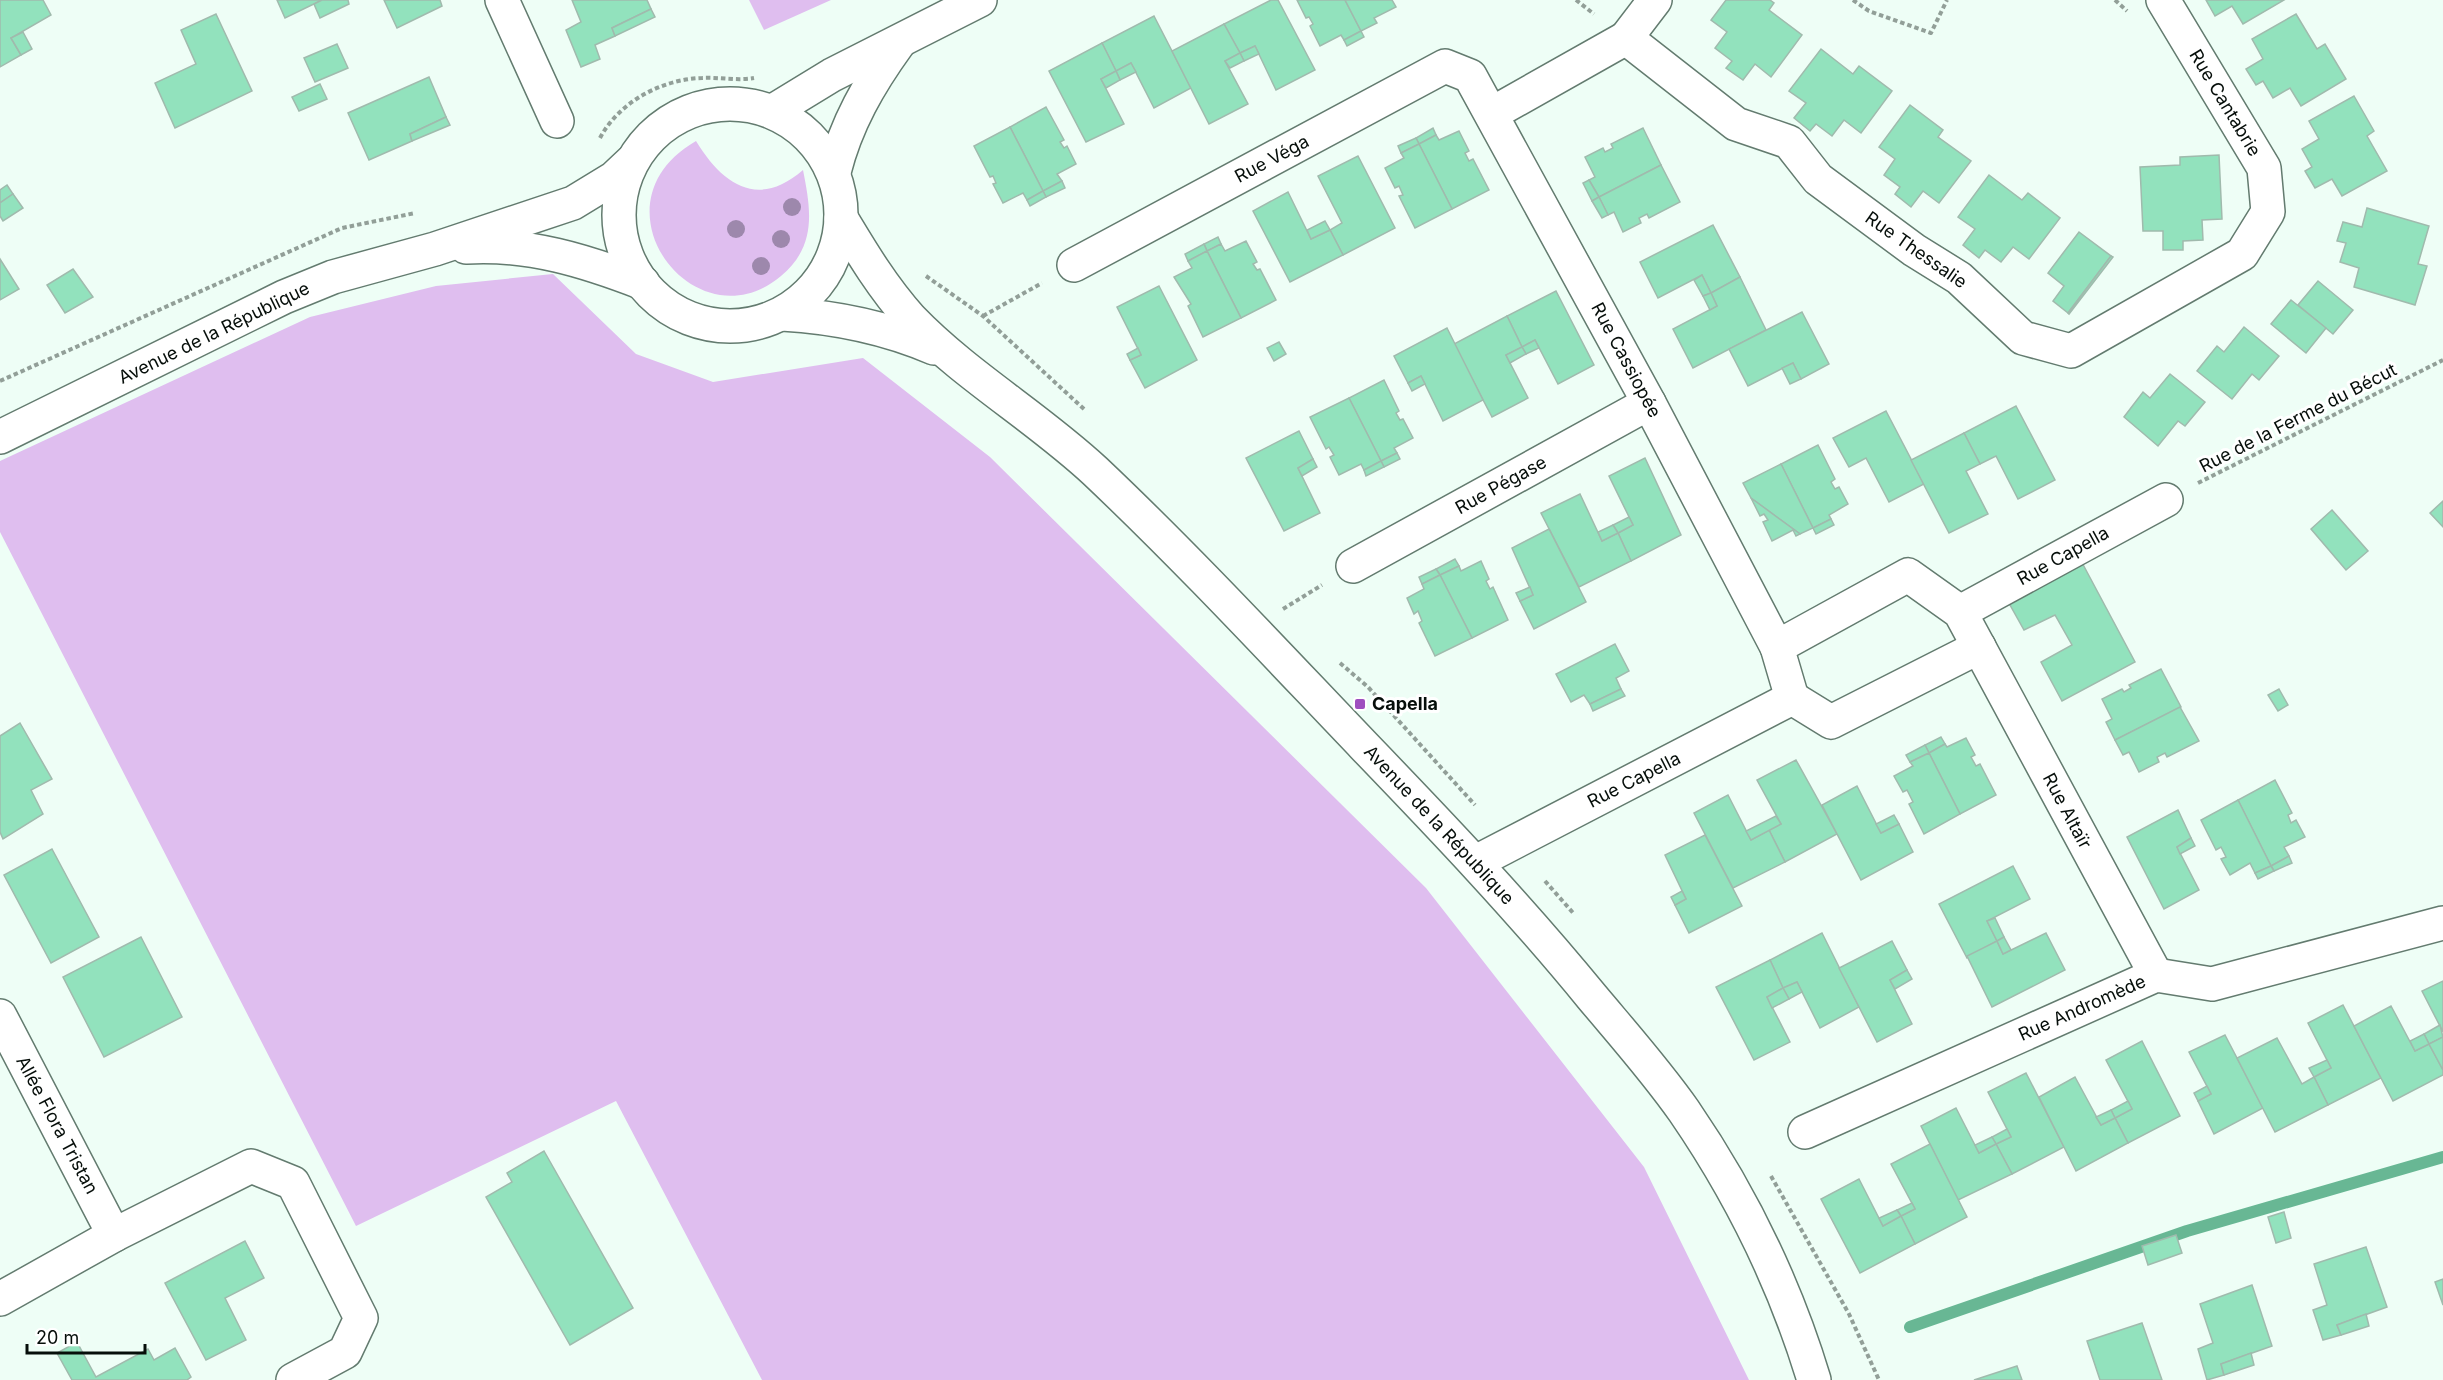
<svg xmlns="http://www.w3.org/2000/svg" width="2443" height="1380" viewBox="0 0 2443 1380" font-family="Inter,sans-serif">
	<style>
		.green { fill: #dfbeef }
		.lines { fill: none; stroke-linecap: round; stroke-linejoin: round }
		.stream { stroke: #68b794; stroke-width: 12 }
		.building { fill: #92e2bd; stroke: #a0baad; stroke-width: 1.5 }
		.minor-casing { stroke: #637b6f; stroke-width: 36 }
		.path { stroke: #929f98; stroke-width: 4; stroke-dasharray: 4.5 3; stroke-linecap: butt }
		.minor { stroke: #fff; stroke-width: 33 }
		.tree { fill: #9d88ac }
		.poi-dot { fill: #9e4fbf; stroke: #fff; stroke-width: 2 }
		.labels { text-anchor: middle; stroke-width: 6; stroke-linejoin: round; paint-order: stroke }
		.street-label { font-size: 18px; fill: #060e0a; stroke: #fff }
		.poi-label { font-size: 18px; font-weight: bold; fill: #060e0a; stroke: #fff; text-anchor: start }
	</style>
	<rect width="100%" height="100%" fill="#eefef6"/>
	<!-- green -->
	<g class="green">
		<polygon points="749,0 831,0 764,30"/>
		<path d="M696,141c27,44 62,68 107,29 8,40 14,76 -22,106 -86,72 -195,-72 -85,-135z"/>
		<polygon points="553,274 636,354 713,382 863,358 990,457 1426,888 1644,1167 1749,1380 762,1380 616,1101 356,1226 0,532 0,461 310,317 436,286"/>
	</g>
	<g class="lines">
		<!-- stream -->
		<polyline class="stream" points="1910,1327 2187,1231 2443,1157"/>
	</g>
	<!-- building -->
	<g class="building">
		<polygon points="0,0 43,0 51,15 11,38 21,55 0,67"/>
		<polygon points="277,0 322,0 285,18"/>
		<polygon points="322,0 348,0 349,4 320,18 314,4"/>
		<polygon points="384,0 440,0 442,6 397,28"/>
		<polygon points="572,0 647,0 651,9 612,28 615,36 595,45 600,59 581,67 566,30 581,22"/>
		<polygon points="1271,0 1278,0 1315,70 1276,90 1255,46 1240,53 1224,24"/>
		<polygon points="1297,0 1345,0 1361,31 1344,40 1341,35 1320,46 1310,26 1313,24 1309,17 1306,18"/>
		<polygon points="1345,0 1392,0 1396,7 1374,18 1377,23 1361,31"/>
		<polygon points="1726,0 1770,0 1774,3 1769,10 1802,35 1771,77 1755,64 1743,80 1726,68 1732,61 1715,48 1727,32 1711,20"/>
		<polygon points="2206,0 2284,0 2243,24 2232,6 2215,16"/>
		<polygon points="651,9 655,17 615,36 612,28"/>
		<polygon points="216,14 252,91 175,128 155,83 196,64 181,30"/>
		<polygon points="2296,14 2317,49 2325,44 2346,79 2301,106 2290,88 2273,98 2263,81 2256,85 2246,69 2263,59 2252,39"/>
		<polygon points="1154,16 1191,88 1154,108 1131,63 1116,71 1102,43"/>
		<polygon points="1224,24 1240,53 1225,61 1248,104 1209,124 1172,51"/>
		<polygon points="1361,31 1364,37 1347,46 1344,40"/>
		<polygon points="23,32 32,49 21,55 11,38"/>
		<polygon points="1102,43 1116,71 1101,79 1124,124 1086,142 1049,71"/>
		<polygon points="337,44 348,68 315,82 304,58"/>
		<polygon points="1255,46 1259,54 1244,61 1240,53"/>
		<polygon points="1821,49 1853,74 1859,66 1892,91 1861,133 1844,120 1832,136 1816,124 1810,131 1794,118 1806,103 1789,91"/>
		<polygon points="1240,53 1244,61 1230,68 1225,61"/>
		<polygon points="1131,63 1136,72 1120,80 1116,71"/>
		<polygon points="1116,71 1120,80 1106,88 1101,79"/>
		<polygon points="429,77 446,117 410,134 412,141 369,160 348,113"/>
		<polygon points="320,84 327,99 299,111 292,97"/>
		<polygon points="2354,96 2374,131 2367,136 2387,171 2342,196 2332,179 2315,188 2305,171 2312,167 2302,149 2319,139 2309,121"/>
		<polygon points="1910,105 1943,130 1938,137 1971,161 1939,203 1923,191 1911,207 1895,194 1900,187 1884,175 1895,159 1879,147"/>
		<polygon points="1046,107 1064,140 1060,142 1064,148 1067,146 1076,164 1057,174 1062,181 1043,191 1010,127"/>
		<polygon points="446,117 450,125 412,141 410,134"/>
		<polygon points="1010,127 1043,191 1027,200 1023,193 1003,203 993,184 996,183 993,176 990,177 974,146"/>
		<polygon points="1433,128 1436,135 1419,144 1416,138"/>
		<polygon points="1643,128 1661,165 1599,197 1589,180 1595,177 1585,157 1603,148 1605,152 1613,148 1611,144"/>
		<polygon points="1459,131 1469,151 1465,153 1469,161 1473,159 1489,190 1452,209 1419,144 1436,135 1439,140"/>
		<polygon points="1416,138 1419,144 1401,153 1398,146"/>
		<polygon points="1419,144 1452,209 1415,228 1399,196 1403,195 1399,186 1395,188 1385,168 1404,158 1401,153"/>
		<polygon points="2219,155 2222,219 2202,220 2203,240 2183,241 2183,250 2163,250 2163,231 2143,231 2140,167 2180,165 2180,157"/>
		<polygon points="1358,156 1395,228 1343,255 1330,230 1342,223 1318,176"/>
		<polygon points="1661,165 1680,202 1649,218 1647,214 1639,218 1641,223 1623,232 1614,212 1608,215 1599,197"/>
		<polygon points="1989,175 2022,200 2028,193 2060,218 2029,259 2013,247 2001,262 1985,250 1979,258 1963,245 1975,229 1958,217"/>
		<polygon points="1589,180 1599,197 1592,201 1583,183"/>
		<polygon points="1062,181 1065,188 1046,197 1043,191"/>
		<polygon points="7,185 13,194 0,203 0,190"/>
		<polygon points="1043,191 1046,197 1030,206 1027,200"/>
		<polygon points="1288,192 1311,239 1330,230 1343,255 1290,282 1253,211"/>
		<polygon points="13,194 23,208 3,221 0,216 0,203"/>
		<polygon points="1599,197 1608,215 1602,218 1592,201"/>
		<polygon points="2367,208 2429,226 2418,264 2427,266 2415,305 2354,287 2359,268 2340,262 2346,243 2337,241 2343,222 2362,227"/>
		<polygon points="1325,221 1330,230 1311,239 1307,230"/>
		<polygon points="1713,225 1740,277 1711,293 1702,275 1658,298 1640,262"/>
		<polygon points="2079,232 2111,256 2068,313 2053,301 2064,286 2048,273"/>
		<polygon points="1218,237 1221,244 1207,251 1204,244"/>
		<polygon points="1246,241 1257,262 1253,264 1257,270 1260,269 1276,300 1241,318 1207,251 1221,244 1225,251"/>
		<polygon points="1204,244 1207,251 1188,261 1185,254"/>
		<polygon points="1207,251 1241,318 1203,337 1188,306 1191,304 1174,277 1192,268 1188,261"/>
		<polygon points="2111,256 2113,257 2069,314 2068,313"/>
		<polygon points="0,259 19,289 0,300"/>
		<polygon points="73,269 93,297 65,313 47,285"/>
		<polygon points="1702,275 1711,293 1703,296 1694,280"/>
		<polygon points="1740,277 1766,330 1693,368 1673,329 1717,306 1711,293"/>
		<polygon points="2318,281 2353,310 2333,334 2298,305"/>
		<polygon points="1159,286 1197,360 1145,388 1130,360 1141,355 1117,307"/>
		<polygon points="1556,291 1594,365 1558,384 1535,340 1522,347 1507,316"/>
		<polygon points="1711,293 1717,306 1710,310 1703,296"/>
		<polygon points="2291,300 2326,328 2306,353 2271,324"/>
		<polygon points="1802,312 1829,364 1801,379 1793,363 1748,386 1729,349"/>
		<polygon points="1507,316 1522,347 1506,355 1528,398 1492,417 1454,344"/>
		<polygon points="2244,327 2279,356 2259,380 2252,374 2232,399 2197,371 2217,346 2224,352"/>
		<polygon points="1447,328 1483,400 1443,421 1421,376 1408,383 1394,356"/>
		<polygon points="1535,340 1539,348 1526,354 1522,347"/>
		<polygon points="1279,342 1286,354 1274,361 1267,348"/>
		<polygon points="1522,347 1526,354 1510,363 1506,355"/>
		<polygon points="1138,348 1141,355 1130,360 1127,354"/>
		<polygon points="1793,363 1801,379 1790,384 1782,368"/>
		<polygon points="2170,374 2205,402 2185,426 2178,421 2158,446 2124,417 2143,392 2150,398"/>
		<polygon points="1421,376 1425,384 1412,391 1408,383"/>
		<polygon points="1384,380 1399,411 1396,413 1400,420 1403,419 1413,438 1394,448 1397,453 1381,461 1349,398"/>
		<polygon points="1349,398 1381,461 1364,470 1361,464 1339,475 1330,457 1334,455 1329,447 1326,449 1310,417"/>
		<polygon points="2016,406 2055,480 2018,499 1996,456 1980,464 1964,433"/>
		<polygon points="1886,411 1924,484 1889,502 1866,458 1849,467 1833,438"/>
		<polygon points="1299,431 1313,459 1298,468 1320,513 1284,531 1246,458"/>
		<polygon points="1964,433 1980,464 1966,471 1988,514 1949,533 1911,460"/>
		<polygon points="1818,445 1835,479 1831,482 1835,489 1839,487 1848,504 1829,515 1831,519 1813,528 1781,464"/>
		<polygon points="1397,453 1400,459 1384,467 1381,461"/>
		<polygon points="1645,458 1681,535 1631,561 1618,533 1633,525 1609,476"/>
		<polygon points="1313,459 1317,467 1302,476 1298,468"/>
		<polygon points="1381,461 1384,467 1366,476 1364,470"/>
		<polygon points="1781,464 1813,528 1800,534 1751,498 1743,483"/>
		<polygon points="1580,494 1602,541 1618,533 1631,561 1579,587 1541,513"/>
		<polygon points="1751,498 1800,534 1796,536 1793,530 1772,541 1763,522 1768,520 1764,514 1760,516"/>
		<polygon points="2443,501 2443,527 2430,513"/>
		<polygon points="2332,510 2368,551 2346,570 2311,529"/>
		<polygon points="1629,517 1633,525 1618,533 1613,525"/>
		<polygon points="1831,519 1834,525 1816,534 1813,528"/>
		<polygon points="1613,525 1618,533 1602,541 1598,532"/>
		<polygon points="1549,529 1586,602 1534,629 1520,601 1533,595 1512,548"/>
		<polygon points="2079,557 2135,662 2062,701 2041,662 2072,645 2055,615 2024,630 2005,596"/>
		<polygon points="1455,559 1459,566 1440,575 1436,569"/>
		<polygon points="1481,561 1489,579 1486,581 1490,589 1493,587 1508,620 1472,638 1440,575 1459,566 1461,571"/>
		<polygon points="1436,569 1440,575 1422,584 1419,577"/>
		<polygon points="1440,575 1472,638 1435,656 1419,623 1422,621 1418,611 1414,614 1407,598 1424,589 1422,584"/>
		<polygon points="1530,587 1533,595 1520,601 1516,593"/>
		<polygon points="1615,644 1629,671 1616,678 1621,689 1590,704 1584,695 1571,702 1556,674"/>
		<polygon points="2161,669 2181,707 2115,740 2106,722 2112,719 2102,699 2122,689 2124,692 2131,688 2129,685"/>
		<polygon points="1621,689 1625,696 1593,711 1590,704"/>
		<polygon points="2279,689 2288,705 2278,711 2268,695"/>
		<polygon points="2180,707 2199,741 2167,757 2165,753 2157,757 2159,762 2139,772 2129,752 2123,755 2115,740"/>
		<polygon points="20,723 52,779 31,790 43,814 3,839 0,832 0,736"/>
		<polygon points="1941,737 1945,744 1929,753 1925,745"/>
		<polygon points="1966,738 1975,755 1971,757 1976,766 1980,764 1996,795 1960,814 1929,753 1945,744 1947,747"/>
		<polygon points="1925,745 1929,753 1910,762 1906,755"/>
		<polygon points="1929,753 1960,814 1924,834 1909,804 1913,802 1907,790 1903,792 1894,776 1913,766 1910,762"/>
		<polygon points="1796,760 1837,834 1785,862 1769,830 1781,824 1757,780"/>
		<polygon points="2275,780 2292,813 2288,815 2291,823 2296,820 2305,837 2284,847 2289,856 2271,866 2238,800"/>
		<polygon points="1857,786 1881,833 1899,824 1913,852 1861,880 1822,805"/>
		<polygon points="1728,795 1751,840 1769,830 1785,862 1733,888 1694,813"/>
		<polygon points="2238,800 2271,866 2255,873 2250,863 2230,875 2221,859 2226,857 2221,847 2216,850 2201,820"/>
		<polygon points="2178,810 2191,838 2177,847 2199,890 2164,909 2127,837"/>
		<polygon points="1894,815 1899,824 1881,833 1876,824"/>
		<polygon points="1776,816 1781,824 1751,840 1746,831"/>
		<polygon points="1705,835 1742,906 1689,933 1675,905 1686,899 1665,855"/>
		<polygon points="2191,838 2195,846 2180,854 2177,847"/>
		<polygon points="52,849 99,937 51,963 4,875"/>
		<polygon points="2289,856 2292,863 2274,871 2271,866"/>
		<polygon points="2013,866 2030,899 1987,921 1997,941 1967,958 1939,904"/>
		<polygon points="2271,866 2274,871 2258,879 2255,873"/>
		<polygon points="1682,891 1686,899 1675,905 1671,897"/>
		<polygon points="1995,918 2004,937 1997,941 1987,921"/>
		<polygon points="1822,933 1859,1007 1820,1028 1797,982 1783,988 1770,960"/>
		<polygon points="2046,933 2065,970 1992,1007 1967,956 1997,941 2003,954"/>
		<polygon points="141,937 182,1017 104,1057 63,977"/>
		<polygon points="2004,937 2011,950 2003,954 1997,941"/>
		<polygon points="1892,941 1907,970 1890,980 1912,1024 1877,1042 1839,968"/>
		<polygon points="1770,960 1783,988 1767,997 1790,1042 1754,1060 1716,987"/>
		<polygon points="1907,970 1912,979 1895,989 1890,980"/>
		<polygon points="2443,981 2443,1032 2422,991"/>
		<polygon points="1797,982 1802,992 1789,999 1783,988"/>
		<polygon points="1783,988 1789,999 1772,1008 1767,997"/>
		<polygon points="2343,1005 2381,1078 2328,1105 2314,1077 2331,1068 2308,1023"/>
		<polygon points="2391,1006 2415,1051 2429,1044 2443,1070 2443,1075 2393,1101 2354,1026"/>
		<polygon points="2440,1025 2443,1037 2429,1044 2424,1034"/>
		<polygon points="2424,1034 2429,1044 2415,1051 2410,1041"/>
		<polygon points="2225,1035 2263,1108 2214,1134 2198,1101 2211,1094 2189,1052"/>
		<polygon points="2443,1037 2443,1070 2429,1044"/>
		<polygon points="2277,1038 2302,1084 2314,1077 2328,1105 2275,1132 2237,1058"/>
		<polygon points="2142,1041 2180,1116 2128,1143 2115,1118 2132,1109 2106,1060"/>
		<polygon points="2327,1060 2331,1068 2314,1077 2309,1068"/>
		<polygon points="2026,1073 2064,1147 2012,1174 1996,1144 2011,1137 1988,1092"/>
		<polygon points="2075,1077 2101,1125 2115,1118 2128,1143 2076,1171 2039,1097"/>
		<polygon points="2207,1086 2211,1094 2198,1101 2194,1093"/>
		<polygon points="2128,1101 2132,1109 2115,1118 2111,1110"/>
		<polygon points="1956,1108 1979,1153 1996,1144 2012,1174 1958,1200 1921,1126"/>
		<polygon points="2111,1110 2115,1118 2101,1125 2096,1117"/>
		<polygon points="2007,1129 2011,1137 1996,1144 1992,1137"/>
		<polygon points="1992,1137 1996,1144 1979,1153 1975,1145"/>
		<polygon points="1930,1144 1967,1217 1915,1244 1901,1216 1915,1209 1891,1164"/>
		<polygon points="544,1151 633,1308 570,1345 486,1197 512,1182 507,1173"/>
		<polygon points="1859,1179 1883,1226 1901,1216 1915,1244 1860,1273 1821,1199"/>
		<polygon points="1912,1203 1915,1209 1901,1216 1897,1210"/>
		<polygon points="1897,1210 1901,1216 1883,1226 1879,1218"/>
		<polygon points="2284,1212 2291,1238 2276,1243 2268,1217"/>
		<polygon points="2176,1235 2182,1253 2148,1265 2142,1246"/>
		<polygon points="245,1241 264,1278 225,1298 246,1340 206,1360 165,1283"/>
		<polygon points="2366,1247 2387,1307 2337,1325 2341,1335 2323,1340 2313,1310 2327,1305 2314,1264"/>
		<polygon points="2443,1279 2443,1305 2435,1282"/>
		<polygon points="2252,1285 2272,1346 2221,1364 2224,1375 2207,1380 2198,1349 2213,1343 2200,1304"/>
		<polygon points="2366,1314 2369,1326 2341,1335 2337,1325"/>
		<polygon points="2142,1323 2162,1380 2100,1380 2087,1341"/>
		<polygon points="77,1342 96,1377 148,1349 154,1360 175,1348 191,1377 187,1380 72,1380 57,1353"/>
		<polygon points="2251,1353 2254,1365 2224,1375 2221,1364"/>
		<polygon points="2017,1366 2022,1380 1974,1380"/>
	</g>
	<g class="lines">
		<defs>
			<g id="minor">
				<polyline points="502,0 557,121"/>
				<polyline points="1655,0 1626,38 1736,124 1789,142 1818,179 1914,250 1959,278 2023,338 2071,351 2242,254 2268,212 2264,168 2163,0"/>
				<circle cx="730" cy="215" r="111"/>
				<polyline points="773,111 832,75 980,0"/>
				<polyline points="1493,113 1626,38"/>
				<path d="M834,172c12,-48 35,-88 64,-128"/>
				<path d="M841,218c21,35 42,70 70,101 55,57 126,98 184,152 93,88 181,183 269,275 79,82 156,163 228,251 31,37 64,74 92,114 57,83 101,173 130,269"/>
				<path d="M466,247c63,-4 120,14 177,36"/>
				<polyline points="1074,265 1445,66 1470,76 1649,403 1777,647"/>
				<path d="M782,314c53,3 103,13 152,34"/>
				<polyline points="0,437 284,297 333,277 435,249 573,203 614,178 631,162"/>
				<polyline points="1353,566 1649,403"/>
				<polyline points="1960,612 2166,500"/>
				<polyline points="1792,698 1777,647 1908,575 1960,612 2156,975"/>
				<polyline points="1476,862 1792,698 1831,722 1979,647"/>
				<polyline points="0,1016 114,1235 251,1166 293,1183 361,1318 345,1352 293,1380"/>
				<polyline points="1805,1132 2156,975 2212,984 2443,923"/>
				<polyline points="0,1299 114,1235"/>
			</g>
		</defs>
		<!-- minor casing -->
		<use href="#minor" class="minor-casing"/>
		<!-- path -->
		<g class="path">
			<polyline points="1576,0 1594,14"/>
			<polyline points="1853,0 1869,11 1931,33 1947,0"/>
			<polyline points="2115,0 2127,11"/>
			<path d="M600,138c19,-36 62,-59 102,-60 17,-1 35,3 52,0"/>
			<polyline points="926,276 983,316 1085,410"/>
			<polyline points="983,316 1042,283"/>
			<polyline points="0,381 342,228 415,213"/>
			<polyline points="2198,483 2443,360"/>
			<polyline points="1283,609 1322,585"/>
			<polyline points="1340,663 1368,687 1475,805"/>
			<polyline points="1545,881 1574,914"/>
			<polyline points="1771,1176 1849,1314 1879,1380"/>
		</g>
		<!-- minor -->
		<use href="#minor" class="minor"/>
	</g>
	<!-- trees -->
	<g class="tree">
		<circle cx="792" cy="207" r="9"/>
		<circle cx="736" cy="229" r="9"/>
		<circle cx="781" cy="239" r="9"/>
		<circle cx="761" cy="266" r="9"/>
	</g>
	<!-- markers -->
	<rect class="poi-dot" x="1354" y="698" width="12" height="12" rx="3"/>
	<g class="labels">
		<!-- street labels -->
		<g class="street-label">
			<text transform="translate(2225 103) rotate(59)" y="6">Rue Cantabrie</text>
			<text transform="translate(1272 159) rotate(-28)" y="6">Rue Véga</text>
			<text transform="translate(1916 250) rotate(35)" y="6">Rue Thessalie</text>
			<text transform="translate(214 333) rotate(-26)" y="6">Avenue de la République</text>
			<text transform="translate(1626 360) rotate(62)" y="6">Rue Cassiopée</text>
			<text transform="translate(2298 418) rotate(-27)" y="6">Rue de la Ferme du Bécut</text>
			<text transform="translate(1501 485) rotate(-29)" y="6">Rue Pégase</text>
			<text transform="translate(2063 556) rotate(-29)" y="6">Rue Capella</text>
			<text transform="translate(1634 780) rotate(-27)" y="6">Rue Capella</text>
			<text transform="translate(2067 811) rotate(62)" y="6">Rue Altaïr</text>
			<text transform="translate(1439 825) rotate(47)" y="6">Avenue de la République</text>
			<text transform="translate(2082 1008) rotate(-24)" y="6">Rue Andromède</text>
			<text transform="translate(57 1125) rotate(62)" y="6">Allée Flora Tristan</text>
		</g>
		<!-- poi labels -->
		<g class="poi-label">
			<text x="1372" y="710">Capella</text>
		</g>
	</g>
	<!-- scale -->
	<path d="M27 1344v9h118v-9" fill="none" stroke="#060e0a" stroke-width="3"/>
	<text x="36" y="1344" font-size="18" fill="#060e0a" stroke="#ffffff" stroke-width="4.5" paint-order="stroke">20 m</text>
</svg>
